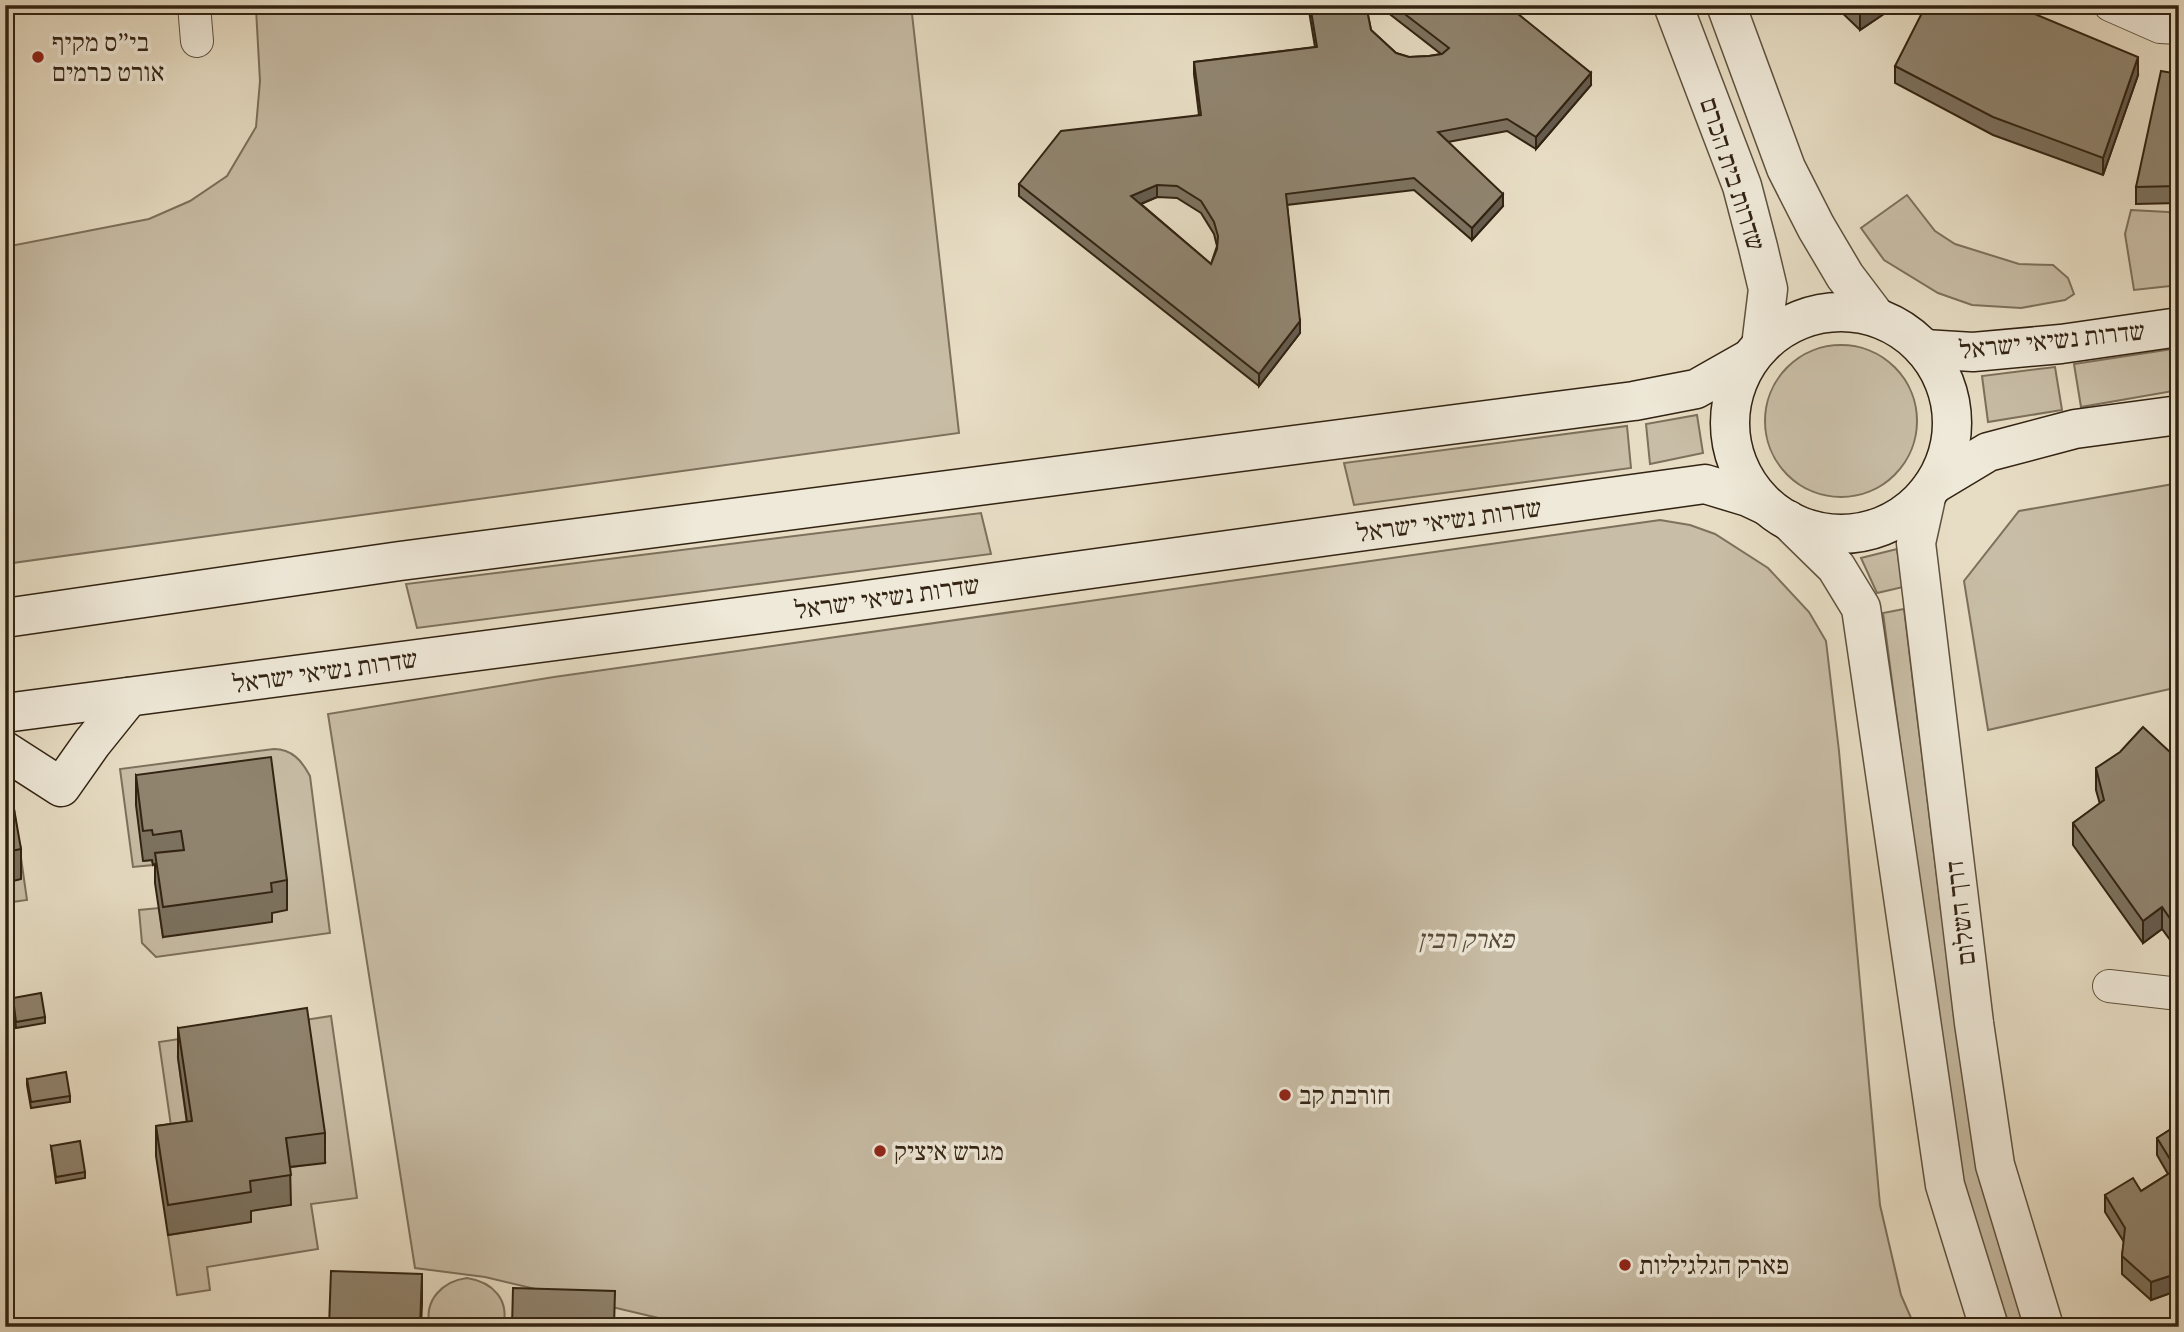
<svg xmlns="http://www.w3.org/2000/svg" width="2184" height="1332" viewBox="0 0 2184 1332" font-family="'Sorts Mill Goudy','Frank Ruhl Libre',serif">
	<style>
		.green { fill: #c8bda6; stroke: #7d705c; stroke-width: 2 }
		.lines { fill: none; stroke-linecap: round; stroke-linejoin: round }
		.minor-casing { stroke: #5f523e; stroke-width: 34 }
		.tertiary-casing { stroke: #5f523e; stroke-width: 41 }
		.secondary-casing { stroke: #322312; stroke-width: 41 }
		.minor { stroke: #efe9d9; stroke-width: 32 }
		.tertiary { stroke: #efe9d9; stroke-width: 38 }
		.secondary { stroke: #efe9d9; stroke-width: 38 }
		.wall { fill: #7c725f; stroke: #322312; stroke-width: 2; fill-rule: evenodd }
		.shaded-wall { fill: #655c4e; stroke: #322312; stroke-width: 2 }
		.building { fill: #90846f; stroke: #322312; stroke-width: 2; fill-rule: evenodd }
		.poi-dot { fill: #8f2418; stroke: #efe9d9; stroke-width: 2.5 }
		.labels { text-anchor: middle; stroke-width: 7; stroke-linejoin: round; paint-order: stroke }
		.poi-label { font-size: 26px; fill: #322312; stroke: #efe9d9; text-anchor: start }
		.street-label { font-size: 26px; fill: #322312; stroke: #efe9d9 }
		.park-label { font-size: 26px; font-style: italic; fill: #584a37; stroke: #efe9d9 }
	</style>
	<rect width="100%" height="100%" fill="#e7ddc4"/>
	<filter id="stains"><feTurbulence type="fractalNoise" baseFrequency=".00286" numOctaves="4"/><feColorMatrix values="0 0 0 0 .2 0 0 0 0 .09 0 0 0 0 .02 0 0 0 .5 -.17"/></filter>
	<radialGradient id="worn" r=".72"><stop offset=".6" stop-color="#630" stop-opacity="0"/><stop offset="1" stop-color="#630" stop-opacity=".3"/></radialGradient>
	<!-- green -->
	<g class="green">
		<polygon points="260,5 911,5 959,433 5,564 5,247 149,219 190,201 227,176 256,127 260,81 256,9"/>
		<polygon points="1907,195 1935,231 1955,244 2019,264 2053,265 2068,278 2074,294 2065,300 2021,308 1972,305 1938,293 1884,260 1861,228"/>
		<polygon points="2131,210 2168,212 2179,215 2179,285 2134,290 2125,234"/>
		<circle cx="1841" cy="421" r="76"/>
		<polygon points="2179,348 2179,390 2081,407 2074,364"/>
		<polygon points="2055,367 2062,410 1988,422 1982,376"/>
		<polygon points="1697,415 1703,453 1650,464 1646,424"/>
		<polygon points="1627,426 1631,468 1354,505 1344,463"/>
		<polygon points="2179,483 2179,687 1988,730 1964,581 2019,511"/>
		<polygon points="981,513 991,554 417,628 406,584"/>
		<polygon points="1660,520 1690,525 1715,534 1768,568 1809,612 1826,641 1839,751 1880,1205 1901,1295 1915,1327 679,1327 667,1320 485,1277 415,1268 328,714 554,677"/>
		<polygon points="1897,549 1903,587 1877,593 1861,558"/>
		<polygon points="1904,609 1941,910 2030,1327 2010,1327 1994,1283 1964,1184 1923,915 1883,613"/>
		<path d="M274,749c18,0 28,12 36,27l20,157 -174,24 -14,-14 -3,-33 20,-2 4,29 108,-149 -127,73 8,-1 1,5 -20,2 -13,-98z"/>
		<polygon points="5,795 12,795 27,900 5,903 5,896 13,894"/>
		<polygon points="331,1016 357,1198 311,1204 318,1249 207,1267 210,1290 177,1295 168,1235 251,1222 250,1211 286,1168 325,1162 178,1058 187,1124 171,1126 159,1042"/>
		<path d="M467,1278c26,4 43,22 36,49h-73c-7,-27 13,-46 37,-49z"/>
	</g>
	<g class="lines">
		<defs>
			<g id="minor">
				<polyline points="194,5 197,41"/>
				<polyline points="2110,5 2160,27 2179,28"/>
				<polyline points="2109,986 2179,994"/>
			</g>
			<g id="tertiary">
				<polyline points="1673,5 1742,186 1758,247 1768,289 1761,346"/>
				<polyline points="1726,5 1786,168 1816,227 1845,276 1876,317"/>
				<polyline points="1927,493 1916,543 1974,1023 1995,1165 2044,1327"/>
				<polyline points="1788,520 1836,567 1861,608 1945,1185 1989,1327"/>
			</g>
			<g id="secondary">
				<circle cx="1841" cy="423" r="111"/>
				<polyline points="1924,349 1973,352 2061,344 2179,327"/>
				<polyline points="1933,485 1988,452 2075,429 2179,415"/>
				<polyline points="5,618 400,561 1634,401 1696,389 1749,359"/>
				<polyline points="5,713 837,604 1705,484 1748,497 1765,505"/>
				<polyline points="5,751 61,787 92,743 129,697"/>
			</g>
		</defs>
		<!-- minor casing -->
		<use href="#minor" class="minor-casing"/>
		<!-- tertiary casing -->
		<use href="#tertiary" class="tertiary-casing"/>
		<!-- secondary casing -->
		<use href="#secondary" class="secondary-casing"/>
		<!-- minor -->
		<use href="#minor" class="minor"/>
		<!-- tertiary -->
		<use href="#tertiary" class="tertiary"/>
		<!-- secondary -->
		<use href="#secondary" class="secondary"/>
	</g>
	<!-- wall -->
	<g class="wall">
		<path d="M1308,5h58l5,25 25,23 13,4 20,-1 12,-2 -63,-49h129l84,80 -55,64 -29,-18 -59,11 55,64 -31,34 -58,-50 -127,15 13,128 -41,53 -240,-190v-12l180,-69 -5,-41v-12l121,-15zM1157,197l20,1 24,15 13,21 3,12 -6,18 -70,-60z"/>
		<polygon points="1834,5 1897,5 1860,30"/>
		<polygon points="1895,66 2138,75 2103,175 1993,135 1895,83"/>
		<polygon points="2179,74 2179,203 2136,204 2136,187"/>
		<polygon points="2179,748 2179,952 2162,929 2143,943 2073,845 2073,823 2100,804 2096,790 2096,768 2171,753"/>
		<polygon points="136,775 287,880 287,910 272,913 272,922 163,937 155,883 155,864 153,865 152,860 143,861 136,805"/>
		<polygon points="5,787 21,849 21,879 13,881 13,894 5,896"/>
		<polygon points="13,998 45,1017 45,1023 16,1028"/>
		<polygon points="178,1028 325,1133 325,1163 290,1167 291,1205 251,1211 251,1222 168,1235 156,1156 156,1126 187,1122 178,1058"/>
		<polygon points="27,1079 70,1096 70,1102 31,1108 27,1085"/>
		<polygon points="2179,1124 2179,1290 2151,1300 2122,1274 2122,1256 2124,1242 2105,1212 2105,1195 2141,1191 2168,1174 2157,1155 2157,1138"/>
		<polygon points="51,1146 85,1172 85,1178 56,1183"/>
	</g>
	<!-- shaded-wall -->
	<g class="shaded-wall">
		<polygon points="1872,5 1897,5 1860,30 1860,13"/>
		<polygon points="2138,57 2138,75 2103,175 2103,158"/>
		<polygon points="1591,73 1591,85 1536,149 1536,137"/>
		<polygon points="1157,185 1157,197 1131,208 1131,196"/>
		<polygon points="1503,194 1503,206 1472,240 1472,228"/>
		<polygon points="1300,321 1300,333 1259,386 1259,374"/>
		<polygon points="2162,907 2162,929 2143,943 2143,921"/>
		<polygon points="2179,1273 2179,1290 2151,1300 2151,1282"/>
		<polygon points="422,1274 422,1304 421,1327 420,1327"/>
	</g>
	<!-- building -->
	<g class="building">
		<path d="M1310,5h56l5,25 25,23 13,4 20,-1 13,-2 7,-6 -56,-43h114l84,68 -55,64 -29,-18 -69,13 65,62 -31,34 -58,-50 -128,16 14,127 -41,53 -240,-190 42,-53 140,-16 -7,-53 123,-15zM1157,185l20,1 24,15 13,21 4,14 -1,13 -6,15 -80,-68z"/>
		<polygon points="1852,5 1872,5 1860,13"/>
		<polygon points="1926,5 2013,5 2138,57 2103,158 1993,117 1895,66"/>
		<polygon points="2161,71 2179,74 2179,186 2136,187"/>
		<polygon points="2143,727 2171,753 2179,748 2178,930 2162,907 2143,921 2073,823 2104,800 2096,768 2120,752"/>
		<polygon points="271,757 287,880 271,883 272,892 163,907 155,853 184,850 181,831 153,835 152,830 143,831 136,775"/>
		<polygon points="10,786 21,849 11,851 13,864 5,866 5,787"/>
		<polygon points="41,993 45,1017 16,1022 13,998"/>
		<polygon points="307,1008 325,1133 286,1138 291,1175 250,1181 251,1192 168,1205 156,1126 192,1121 178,1028"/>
		<polygon points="66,1072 70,1096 31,1102 27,1079"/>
		<polygon points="2179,1124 2179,1273 2151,1282 2122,1256 2125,1228 2105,1195 2133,1178 2141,1191 2176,1169 2157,1138"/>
		<polygon points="80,1141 85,1172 56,1177 51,1146"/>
		<polygon points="331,1271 422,1274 420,1327 329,1327"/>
		<polygon points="513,1288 615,1291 614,1327 512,1327"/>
		<polygon points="663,1319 673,1327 657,1327"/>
	</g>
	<!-- markers -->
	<g class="poi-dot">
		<circle cx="38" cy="57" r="7"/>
		<circle cx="1285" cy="1095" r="7"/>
		<circle cx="880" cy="1151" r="7"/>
		<circle cx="1625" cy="1265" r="7"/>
	</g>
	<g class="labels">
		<!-- poi labels -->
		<g class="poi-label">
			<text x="52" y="51">בי"ס מקיף<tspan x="52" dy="30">אורט כרמים</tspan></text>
			<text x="1299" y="1104">חורבת קב</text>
			<text x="894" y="1160">מגרש איציק</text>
			<text x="1639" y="1274">פארק הגלגיליות</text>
		</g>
		<!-- street labels -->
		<g class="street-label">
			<text transform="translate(1733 174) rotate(72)" y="9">שדרות בית הכרם</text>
			<text transform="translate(2052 340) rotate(-6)" y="9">שדרות נשיאי ישראל</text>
			<text transform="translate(1449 520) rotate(-8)" y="9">שדרות נשיאי ישראל</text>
			<text transform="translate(887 597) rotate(-8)" y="9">שדרות נשיאי ישראל</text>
			<text transform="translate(325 671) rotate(-8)" y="9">שדרות נשיאי ישראל</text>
			<text transform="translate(1960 913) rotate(-97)" y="9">דרך השלום</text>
		</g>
		<!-- park labels -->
		<g class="park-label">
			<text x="1466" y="948">פארק רבין</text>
		</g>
	</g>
	<!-- margin -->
	<rect width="2184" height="1332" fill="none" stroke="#e7ddc4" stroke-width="28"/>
	<rect x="7" y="7" width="2170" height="1318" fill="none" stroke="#322312" stroke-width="3.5"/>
	<rect x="14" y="14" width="2156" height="1304" fill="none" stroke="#322312" stroke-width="2"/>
	<rect width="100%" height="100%" filter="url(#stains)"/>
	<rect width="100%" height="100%" fill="url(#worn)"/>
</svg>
